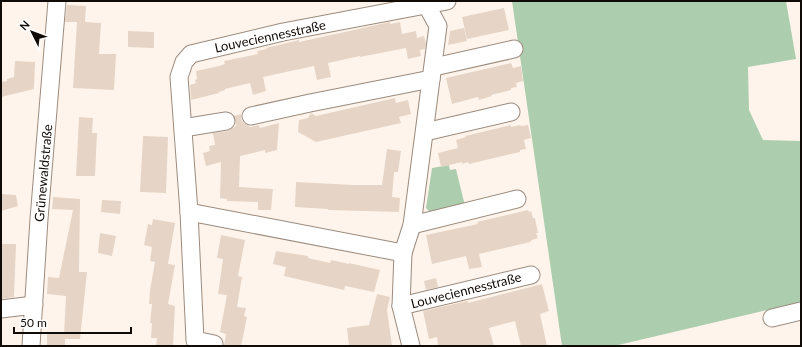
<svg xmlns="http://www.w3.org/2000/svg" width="802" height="347" viewBox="0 0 802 347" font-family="Lato,sans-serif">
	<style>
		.green { fill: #accdae }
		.building { fill: #e6d5c6 }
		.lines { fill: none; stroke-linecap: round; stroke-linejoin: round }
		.minor-casing { stroke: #9b8b7e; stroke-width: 19 }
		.minor { stroke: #fff; stroke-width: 17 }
		.labels { text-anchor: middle; stroke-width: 4; stroke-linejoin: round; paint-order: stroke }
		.street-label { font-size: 13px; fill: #110b07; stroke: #fff }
	</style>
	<rect width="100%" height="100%" fill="#fff4eb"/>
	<!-- green -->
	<g class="green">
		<polygon points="512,1 786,1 796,59 748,67 749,110 763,140 801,141 801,302 614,346 562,346"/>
		<polygon points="449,165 450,170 456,169 465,206 432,214 426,208 432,168"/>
	</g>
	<!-- building -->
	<g class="building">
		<polygon points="67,5 86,6 85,22 101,23 99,54 116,54 114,90 73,88 77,22 65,22"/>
		<polygon points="504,8 509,30 467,39 462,17"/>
		<polygon points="390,22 390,24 400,22 402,34 416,31 417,38 424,36 426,44 425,49 420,50 421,56 408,59 406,48 360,57 360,56 328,63 331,77 317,80 314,66 263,77 266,91 253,95 250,83 225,89 225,90 219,92 219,93 191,100 190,85 196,83 195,80 197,79 196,71 219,66 225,64 224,61 258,54 257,51 267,49 266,48 299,40 299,42"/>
		<polygon points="464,28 467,41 448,45 450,31"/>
		<polygon points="128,31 154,32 154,48 128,47"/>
		<polygon points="15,61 35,62 34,89 1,97 1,82 7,81 7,79 14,77"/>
		<polygon points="511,63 513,68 521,66 523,81 516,83 517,87 511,88 511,90 491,95 492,96 479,100 478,97 452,104 446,78"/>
		<polygon points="395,98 396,103 408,100 411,114 399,117 401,123 316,142 298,132 299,120 308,118 311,113 316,116"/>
		<polygon points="241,114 241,119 243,122 250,127 259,125 260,128 279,123 277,150 265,153 265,150 240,156 239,187 273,189 271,210 258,210 258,202 227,201 227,199 220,198 221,162 206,166 203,153 210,151 209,146 215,145 213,133 228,131 236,126 234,116"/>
		<polygon points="79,117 93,118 92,133 97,133 95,176 76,176"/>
		<polygon points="511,125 511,127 520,125 521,126 528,125 531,138 524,140 526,149 520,150 520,152 469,164 468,162 462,164 462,162 441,167 438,153 458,148 456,140 466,137 465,136"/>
		<polygon points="143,136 168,137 166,193 140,192"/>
		<polygon points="387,149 401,151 398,172 394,172 392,197 400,198 399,212 328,210 328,209 295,207 296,182 354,185 382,185"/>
		<polygon points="1,194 16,195 18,206 1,211"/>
		<polygon points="53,197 80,199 79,272 87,272 80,339 65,339 65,346 47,346 47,333 64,334 66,296 47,294 48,277 59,278 73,210 52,209"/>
		<polygon points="102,200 121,201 120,214 101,212"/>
		<polygon points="528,210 529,212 531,211 533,218 535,218 538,233 536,233 538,238 532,240 530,242 479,254 482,267 469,269 466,256 432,264 426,235 478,224 477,222"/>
		<polygon points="153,219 175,223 168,264 175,265 168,304 175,306 173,346 156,346 157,338 151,338 152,323 150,323 152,304 149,304 150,290 155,262 150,261 152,247 144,245 148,224 152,225"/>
		<polygon points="100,233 116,236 112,256 98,253"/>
		<polygon points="221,235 245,240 238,276 242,277 237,307 246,308 244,316 247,317 241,346 224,346 226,334 220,332 227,295 218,294 223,259 217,258"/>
		<polygon points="1,244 16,244 14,297 1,299"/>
		<polygon points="276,251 308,256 308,258 330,263 331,260 349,264 349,263 380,270 374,292 345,286 344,290 284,276 286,267 273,264"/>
		<polygon points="436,278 438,287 426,290 424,281"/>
		<polygon points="542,284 549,311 540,314 547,346 521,346 515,321 489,328 494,346 438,346 437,337 429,339 423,311 468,301 468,303"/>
		<polygon points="377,294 390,297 387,310 392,346 349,346 347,328 369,325"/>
	</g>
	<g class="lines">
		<defs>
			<g id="minor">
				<polyline points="434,67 514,49"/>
				<polyline points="251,116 310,103 431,79"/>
				<polyline points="183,128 226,121"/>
				<polyline points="425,132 511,112"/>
				<polyline points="189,212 195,340 214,344"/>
				<polyline points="412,225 517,199"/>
				<polyline points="403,253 412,225 438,26 427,6"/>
				<polyline points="401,306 531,275"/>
				<polyline points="1,309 34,305"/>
				<polyline points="772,318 801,311"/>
				<polyline points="31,346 39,219 57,1"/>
				<polyline points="411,346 401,306 403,253 189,212 179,77 184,62 191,54 283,32 447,1"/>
			</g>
		</defs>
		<!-- minor casing -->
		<use href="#minor" class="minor-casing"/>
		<!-- minor -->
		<use href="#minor" class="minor"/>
	</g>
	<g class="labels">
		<!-- street labels -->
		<g class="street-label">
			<text transform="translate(270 36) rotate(-12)" y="5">Louveciennesstraße</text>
			<text transform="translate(43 173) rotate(-85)" y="5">Grünewaldstraße</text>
			<text transform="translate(466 290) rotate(-14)" y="5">Louveciennesstraße</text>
		</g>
	</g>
	<!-- border -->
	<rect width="802" height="347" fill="none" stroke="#110b07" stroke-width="4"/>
	<!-- north arrow -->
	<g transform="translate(32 32) rotate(312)" stroke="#ffffff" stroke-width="3" paint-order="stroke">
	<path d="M0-3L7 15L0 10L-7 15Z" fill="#110b07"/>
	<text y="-6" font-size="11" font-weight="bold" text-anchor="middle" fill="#110b07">N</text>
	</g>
	<!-- scale -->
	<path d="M14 327v6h117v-6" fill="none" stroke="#110b07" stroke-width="2"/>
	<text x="20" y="327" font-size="12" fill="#110b07" stroke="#ffffff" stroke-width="3" paint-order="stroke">50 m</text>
</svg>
